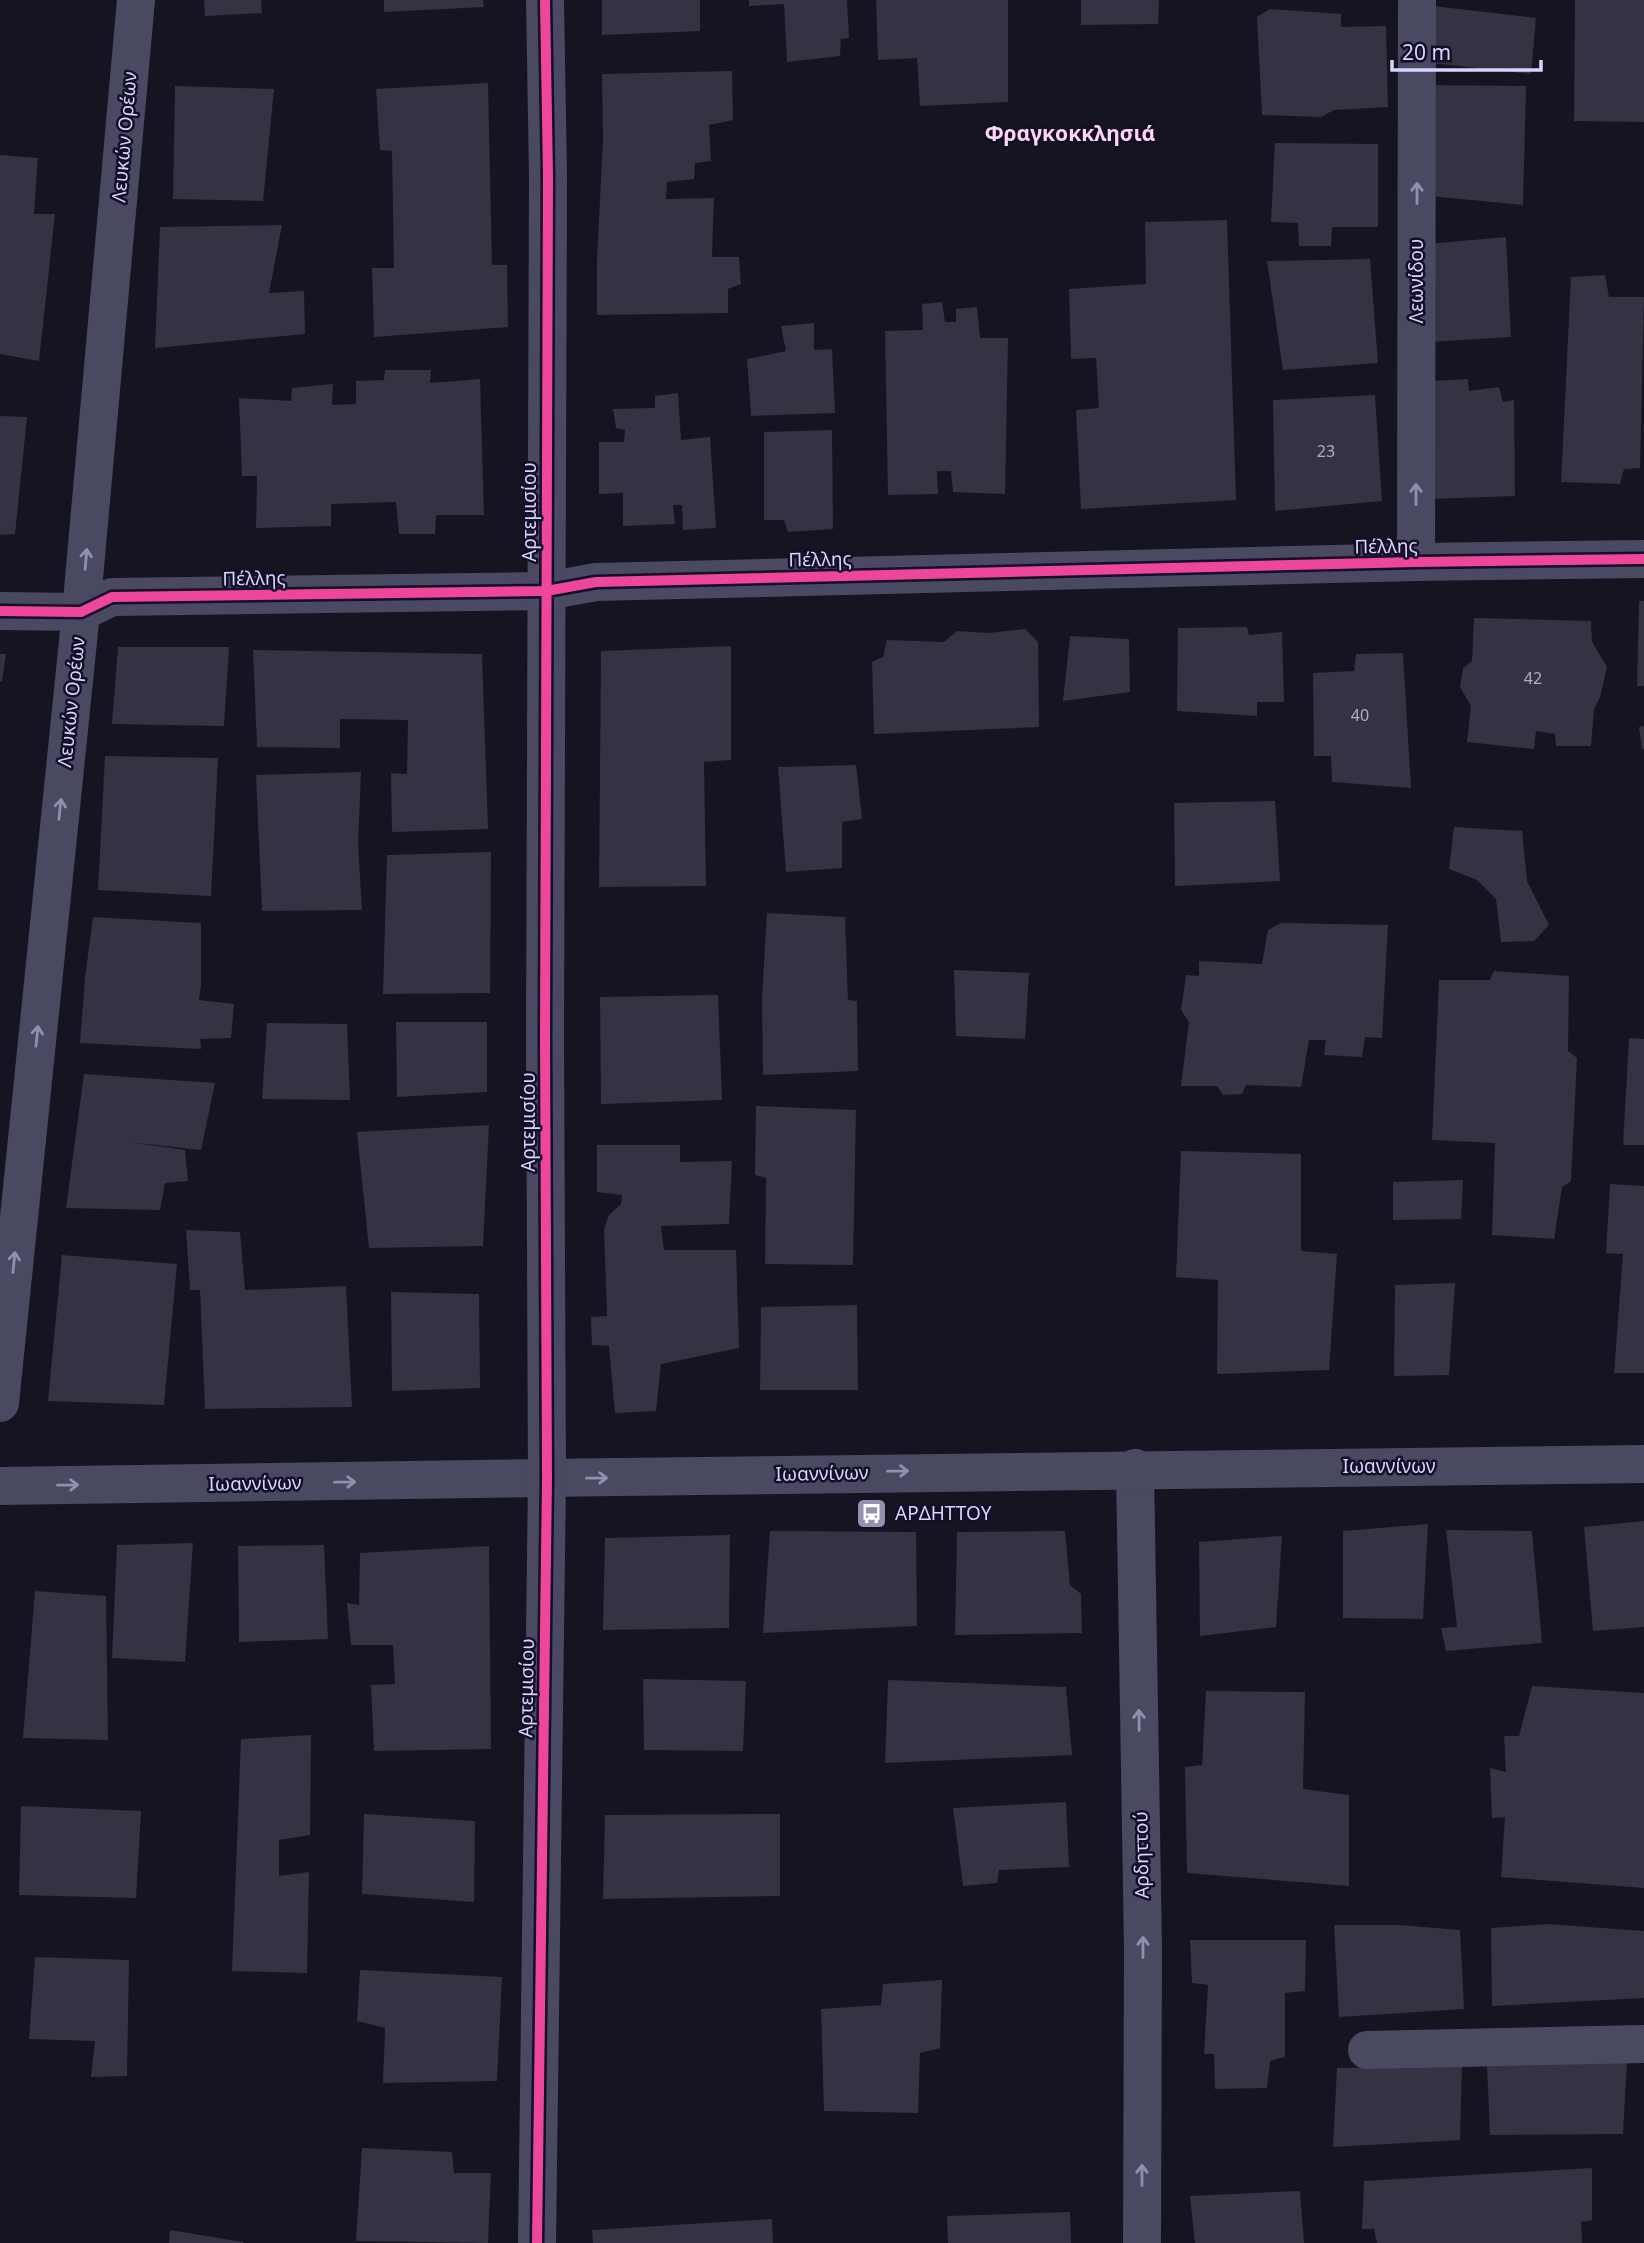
<svg xmlns="http://www.w3.org/2000/svg" width="1644" height="2243" viewBox="0 0 1644 2243" font-family="'Noto Sans',sans-serif">
	<style>
		.building { fill: #343243 }
		.lines { fill: none; stroke-linecap: round; stroke-linejoin: round }
		.minor { stroke: #4a4962; stroke-width: 38 }
		.cycleway-casing { stroke: #130f26; stroke-width: 15 }
		.cycleway { stroke: #ed469a; stroke-width: 10 }
		.oneway { stroke: #928eb0 }
		.labels { text-anchor: middle; stroke-width: 5; stroke-linejoin: round; paint-order: stroke }
		.number-label { font-size: 16px; fill: #b0acd0 }
		.street-label { font-size: 19px; fill: #d9d4ff; stroke: #130f26 }
		.poi-label { font-size: 19px; fill: #d9d4ff; stroke: #130f26; text-anchor: start }
		.neighbourhood-label { font-size: 21px; font-weight: bold; fill: #ffd6f0; stroke: #130f26 }
	</style>
	<rect width="100%" height="100%" fill="#161421"/>
	<!-- building -->
	<g class="building">
		<polygon points="204,0 261,0 262,13 205,16"/>
		<polygon points="384,0 483,0 484,7 384,12"/>
		<polygon points="602,0 700,0 700,31 602,35"/>
		<polygon points="749,0 847,0 849,38 841,39 840,56 787,62 784,4 749,6"/>
		<polygon points="876,0 1008,0 1008,102 920,106 917,58 878,60"/>
		<polygon points="1081,0 1159,0 1158,24 1081,25"/>
		<polygon points="1575,0 1644,0 1644,122 1574,121"/>
		<polygon points="1433,6 1536,18 1531,74 1432,63"/>
		<polygon points="1270,9 1341,14 1341,27 1386,26 1388,107 1334,110 1321,117 1262,115 1257,17"/>
		<polygon points="732,71 733,120 709,125 711,161 695,163 694,179 667,182 666,199 714,198 712,257 739,257 741,284 728,289 728,313 597,315 597,260 603,139 602,74"/>
		<polygon points="488,83 492,265 507,265 508,327 374,337 372,268 394,268 392,151 380,150 376,89"/>
		<polygon points="1428,85 1526,86 1523,205 1430,196"/>
		<polygon points="175,86 274,89 263,201 173,199"/>
		<polygon points="1275,143 1378,144 1378,227 1332,227 1331,246 1299,246 1298,223 1271,222"/>
		<polygon points="0,155 38,158 34,214 55,214 39,361 0,354"/>
		<polygon points="1227,220 1236,500 1081,509 1076,410 1099,408 1096,358 1071,359 1069,289 1146,284 1145,222"/>
		<polygon points="282,225 269,293 304,291 305,334 155,348 160,227"/>
		<polygon points="1506,237 1511,337 1430,342 1427,244"/>
		<polygon points="1370,259 1378,363 1283,370 1267,261"/>
		<polygon points="1605,275 1609,297 1644,297 1640,468 1624,469 1620,484 1561,482 1571,277"/>
		<polygon points="942,302 945,322 956,322 956,309 977,307 980,338 1008,338 1005,494 953,492 951,471 937,471 938,494 888,495 885,331 923,330 922,304"/>
		<polygon points="814,323 814,350 832,349 835,413 751,416 747,359 786,351 781,326"/>
		<polygon points="385,370 431,370 430,383 480,379 484,515 436,515 435,534 399,534 396,502 331,504 331,526 256,528 257,476 242,476 239,398 291,401 292,388 333,384 332,405 356,404 356,381 384,380"/>
		<polygon points="1468,379 1469,391 1499,387 1503,402 1514,400 1515,496 1430,499 1431,381"/>
		<polygon points="678,393 681,440 710,437 716,528 683,530 682,505 673,505 675,524 623,526 623,493 599,494 599,442 624,442 625,430 616,428 613,409 655,408 655,396"/>
		<polygon points="1375,395 1382,501 1275,511 1273,400"/>
		<polygon points="0,416 27,417 15,534 0,535"/>
		<polygon points="832,430 833,529 788,532 784,520 764,520 764,432"/>
		<polygon points="1639,601 1644,601 1644,686 1637,686"/>
		<polygon points="1474,618 1591,621 1592,642 1607,667 1600,697 1594,709 1591,746 1556,746 1555,734 1536,731 1534,749 1467,742 1471,706 1460,687 1463,668 1472,661"/>
		<polygon points="1247,627 1249,635 1282,632 1284,702 1257,702 1257,716 1177,711 1178,628"/>
		<polygon points="1025,629 1038,642 1039,727 874,734 872,662 883,657 887,640 944,642 957,631 988,633"/>
		<polygon points="1070,636 1129,639 1130,692 1063,701"/>
		<polygon points="731,646 731,760 704,762 706,886 599,887 601,651"/>
		<polygon points="118,647 229,647 224,726 112,724"/>
		<polygon points="253,650 482,654 488,829 392,832 391,773 407,774 408,720 340,719 340,748 257,747"/>
		<polygon points="1403,653 1411,788 1332,782 1331,756 1314,756 1313,673 1354,671 1356,654"/>
		<polygon points="0,654 6,654 2,681 0,681"/>
		<polygon points="1644,726 1644,749 1642,750 1639,727"/>
		<polygon points="105,756 218,758 211,896 98,890"/>
		<polygon points="856,765 862,819 842,822 842,868 786,872 778,767"/>
		<polygon points="361,772 358,844 362,910 262,911 256,775"/>
		<polygon points="1275,801 1280,881 1175,886 1174,803"/>
		<polygon points="1454,827 1522,831 1527,881 1549,925 1534,941 1501,942 1496,899 1477,880 1449,869"/>
		<polygon points="491,852 490,993 383,994 387,855"/>
		<polygon points="767,913 845,917 848,1000 857,1001 858,1071 763,1075 762,998"/>
		<polygon points="93,917 201,923 201,986 199,1000 234,1004 231,1038 200,1039 201,1049 80,1043 85,978"/>
		<polygon points="1281,923 1388,925 1382,1038 1365,1037 1362,1057 1324,1055 1326,1040 1309,1040 1301,1087 1246,1085 1242,1094 1223,1095 1217,1086 1181,1086 1189,1022 1181,1010 1186,975 1199,976 1199,961 1262,964 1268,930"/>
		<polygon points="954,970 1029,973 1025,1039 956,1036"/>
		<polygon points="1494,971 1569,976 1568,1051 1577,1058 1571,1181 1562,1187 1554,1239 1492,1235 1495,1143 1432,1140 1439,980 1490,980"/>
		<polygon points="718,995 722,1100 601,1104 600,997"/>
		<polygon points="396,1022 487,1022 487,1092 397,1097"/>
		<polygon points="267,1023 347,1024 350,1100 262,1099"/>
		<polygon points="1629,1038 1644,1039 1644,1145 1623,1145"/>
		<polygon points="84,1074 215,1083 201,1150 129,1142 185,1150 188,1181 165,1183 160,1210 66,1208"/>
		<polygon points="756,1106 856,1110 853,1265 765,1264 766,1178 755,1175"/>
		<polygon points="489,1125 483,1246 369,1248 357,1132"/>
		<polygon points="597,1145 680,1145 680,1162 732,1161 729,1224 661,1226 664,1250 736,1250 739,1348 661,1364 656,1411 615,1413 609,1346 592,1345 591,1317 607,1316 604,1229 609,1215 621,1204 622,1195 597,1192"/>
		<polygon points="1181,1151 1301,1154 1301,1251 1337,1254 1329,1370 1217,1374 1218,1280 1176,1277"/>
		<polygon points="1463,1180 1461,1219 1393,1220 1393,1182"/>
		<polygon points="1610,1184 1644,1186 1644,1373 1614,1373 1623,1254 1606,1253"/>
		<polygon points="186,1230 240,1232 245,1290 346,1286 352,1407 205,1409 200,1290 190,1290"/>
		<polygon points="62,1255 177,1264 164,1405 48,1401"/>
		<polygon points="1455,1283 1449,1375 1394,1376 1395,1285"/>
		<polygon points="391,1292 479,1294 480,1388 392,1391"/>
		<polygon points="857,1305 858,1390 760,1390 761,1307"/>
		<polygon points="1644,1521 1644,1627 1593,1631 1584,1527"/>
		<polygon points="1428,1524 1423,1619 1343,1618 1343,1531"/>
		<polygon points="1446,1530 1532,1531 1542,1643 1446,1651 1441,1628 1457,1627"/>
		<polygon points="770,1531 916,1532 917,1626 763,1633"/>
		<polygon points="1065,1531 1070,1585 1081,1594 1082,1633 955,1635 957,1532"/>
		<polygon points="730,1535 729,1628 603,1630 605,1538"/>
		<polygon points="1282,1536 1276,1627 1200,1636 1199,1542"/>
		<polygon points="193,1543 185,1662 112,1658 117,1545"/>
		<polygon points="324,1545 328,1639 239,1642 238,1546"/>
		<polygon points="489,1546 491,1749 374,1751 371,1685 395,1684 393,1645 351,1645 347,1603 359,1605 360,1553"/>
		<polygon points="35,1591 106,1596 108,1740 23,1738"/>
		<polygon points="643,1679 746,1681 743,1751 644,1750"/>
		<polygon points="888,1680 1066,1687 1072,1755 885,1763"/>
		<polygon points="1532,1686 1644,1693 1644,1888 1501,1877 1505,1817 1492,1818 1490,1768 1506,1772 1504,1736 1519,1736"/>
		<polygon points="1206,1691 1305,1692 1303,1789 1349,1795 1349,1886 1187,1873 1185,1767 1202,1765"/>
		<polygon points="311,1735 310,1835 279,1840 279,1876 309,1872 307,1973 232,1971 241,1739"/>
		<polygon points="1066,1802 1069,1867 999,1870 997,1883 963,1886 953,1808"/>
		<polygon points="21,1806 141,1811 136,1898 19,1895"/>
		<polygon points="364,1814 475,1821 474,1902 362,1894"/>
		<polygon points="780,1814 780,1896 603,1899 605,1815"/>
		<polygon points="1548,1924 1644,1931 1644,1998 1492,2006 1491,1928"/>
		<polygon points="1334,1925 1399,1925 1460,1930 1464,2009 1339,2017"/>
		<polygon points="1190,1940 1306,1940 1305,1991 1285,1993 1285,2057 1270,2061 1267,2088 1215,2089 1214,2054 1204,2054 1208,1985 1192,1983"/>
		<polygon points="35,1957 129,1960 127,2076 91,2077 95,2041 29,2039"/>
		<polygon points="360,1970 502,1977 497,2081 383,2083 385,2028 357,2021"/>
		<polygon points="942,1980 940,2048 920,2053 918,2113 824,2111 821,2009 881,2005 883,1984"/>
		<polygon points="1627,2061 1623,2134 1490,2135 1487,2065"/>
		<polygon points="1462,2066 1460,2140 1333,2147 1337,2068"/>
		<polygon points="362,2148 452,2152 454,2173 491,2173 488,2243 356,2241"/>
		<polygon points="1592,2168 1592,2220 1581,2222 1582,2243 1377,2243 1374,2229 1362,2229 1364,2181"/>
		<polygon points="1300,2191 1304,2243 1195,2243 1190,2196"/>
		<polygon points="1070,2212 1071,2243 948,2243 947,2216"/>
		<polygon points="772,2219 773,2243 593,2243 592,2230"/>
		<polygon points="170,2230 243,2242 243,2243 169,2243"/>
	</g>
	<g class="lines">
		<!-- minor -->
		<g class="minor">
			<polyline points="1416,562 1417,0"/>
			<polyline points="0,611 81,612 112,597 546,591 596,582 1416,562 1644,559"/>
			<polyline points="0,1403 81,612 136,0"/>
			<polyline points="1135,1468 1143,1949 1142,2243"/>
			<path d="M0,1486c548,-7 1096,-18 1644,-22"/>
			<polyline points="1367,2050 1644,2044"/>
			<polyline points="537,2243 547,1479 545,1036 548,177 545,0"/>
		</g>
		<defs>
			<g id="cycleway">
				<polyline points="0,611 81,612 112,597 546,591 596,582 1416,562 1644,559"/>
				<polyline points="537,2243 547,1479 545,1036 548,177 545,0"/>
			</g>
		</defs>
		<!-- cycleway casing -->
		<use href="#cycleway" class="cycleway-casing"/>
		<!-- cycleway -->
		<use href="#cycleway" class="cycleway"/>
	</g>
	<!-- one-way arrows -->
	<defs><path id="oneway-shaft" d="M-6 0H5M1.5-3L5.5 0L1.5 3" fill="none" stroke-width="1.6" stroke-linecap="round" stroke-linejoin="round" transform="scale(1.75)"/></defs>
	<g class="oneway">
		<use href="#oneway-shaft" transform="translate(1417 193) rotate(-90)"/>
		<use href="#oneway-shaft" transform="translate(1416 494) rotate(-90)"/>
		<use href="#oneway-shaft" transform="translate(86 559) rotate(-85)"/>
		<use href="#oneway-shaft" transform="translate(60 809) rotate(-84)"/>
		<use href="#oneway-shaft" transform="translate(37 1036) rotate(-84)"/>
		<use href="#oneway-shaft" transform="translate(14 1262) rotate(-84)"/>
		<use href="#oneway-shaft" transform="translate(898 1471) rotate(-1)"/>
		<use href="#oneway-shaft" transform="translate(597 1478) rotate(-1)"/>
		<use href="#oneway-shaft" transform="translate(345 1482) rotate(-1)"/>
		<use href="#oneway-shaft" transform="translate(68 1485) rotate(-1)"/>
		<use href="#oneway-shaft" transform="translate(1139 1720) rotate(-91)"/>
		<use href="#oneway-shaft" transform="translate(1143 1947) rotate(-90)"/>
		<use href="#oneway-shaft" transform="translate(1142 2175) rotate(-90)"/>
	</g>
	<!-- icons -->
	<defs>
		<symbol id="bus-square" viewBox="-11 -11 22 22"><rect x="-9" y="-9" width="18" height="18" rx="4" fill="#9591b1" stroke="#130f26"/><path d="M-5-6H5V4H4V6H2V4H-2V6H-4V4H-5ZM-3.5-4V0h7V-4ZM-3.5 1.2v1.5H-2V1.2ZM2 1.2v1.5H3.5V1.2Z" fill="#fff"/></symbol>
	</defs>
	<g fill-rule="evenodd">
		<use href="#bus-square" x="854" y="1496" width="35" height="35"/>
	</g>
	<g class="labels">
		<!-- number labels -->
		<g class="number-label">
			<text x="1326" y="457">23</text>
			<text x="1533" y="684">42</text>
			<text x="1360" y="721">40</text>
		</g>
		<!-- street labels -->
		<g class="street-label">
			<text transform="translate(124 137) rotate(-85)" y="7">Λευκών Ορέων</text>
			<text transform="translate(1416 281) rotate(-90)" y="7">Λεωνίδου</text>
			<text transform="translate(529 512) rotate(-90)" y="7">Αρτεμισίου</text>
			<text transform="translate(1386 546) rotate(-1)" y="7">Πέλλης</text>
			<text transform="translate(820 559) rotate(-1)" y="7">Πέλλης</text>
			<text transform="translate(254 578) rotate(-1)" y="7">Πέλλης</text>
			<text transform="translate(71 702) rotate(-84)" y="7">Λευκών Ορέων</text>
			<text transform="translate(528 1122) rotate(-90)" y="7">Αρτεμισίου</text>
			<text x="1389" y="1473">Ιωαννίνων</text>
			<text transform="translate(822 1473) rotate(-1)" y="7">Ιωαννίνων</text>
			<text transform="translate(255 1483) rotate(-1)" y="7">Ιωαννίνων</text>
			<text transform="translate(526 1688) rotate(-89)" y="7">Αρτεμισίου</text>
			<text transform="translate(1141 1855) rotate(-91)" y="7">Αρδηττού</text>
		</g>
		<!-- poi labels -->
		<g class="poi-label">
			<text x="895" y="1520">ΑΡΔΗΤΤΟΥ</text>
		</g>
		<!-- neighbourhood labels -->
		<g class="neighbourhood-label">
			<text x="1070" y="141">Φραγκοκκλησιά</text>
		</g>
	</g>
	<!-- scale -->
	<path d="M1392 60v10h149v-10" fill="none" stroke="#d9d4ff" stroke-width="3.5"/>
	<text x="1402" y="60" font-size="21" fill="#d9d4ff" stroke="#130f26" stroke-width="5" paint-order="stroke">20 m</text>
</svg>
